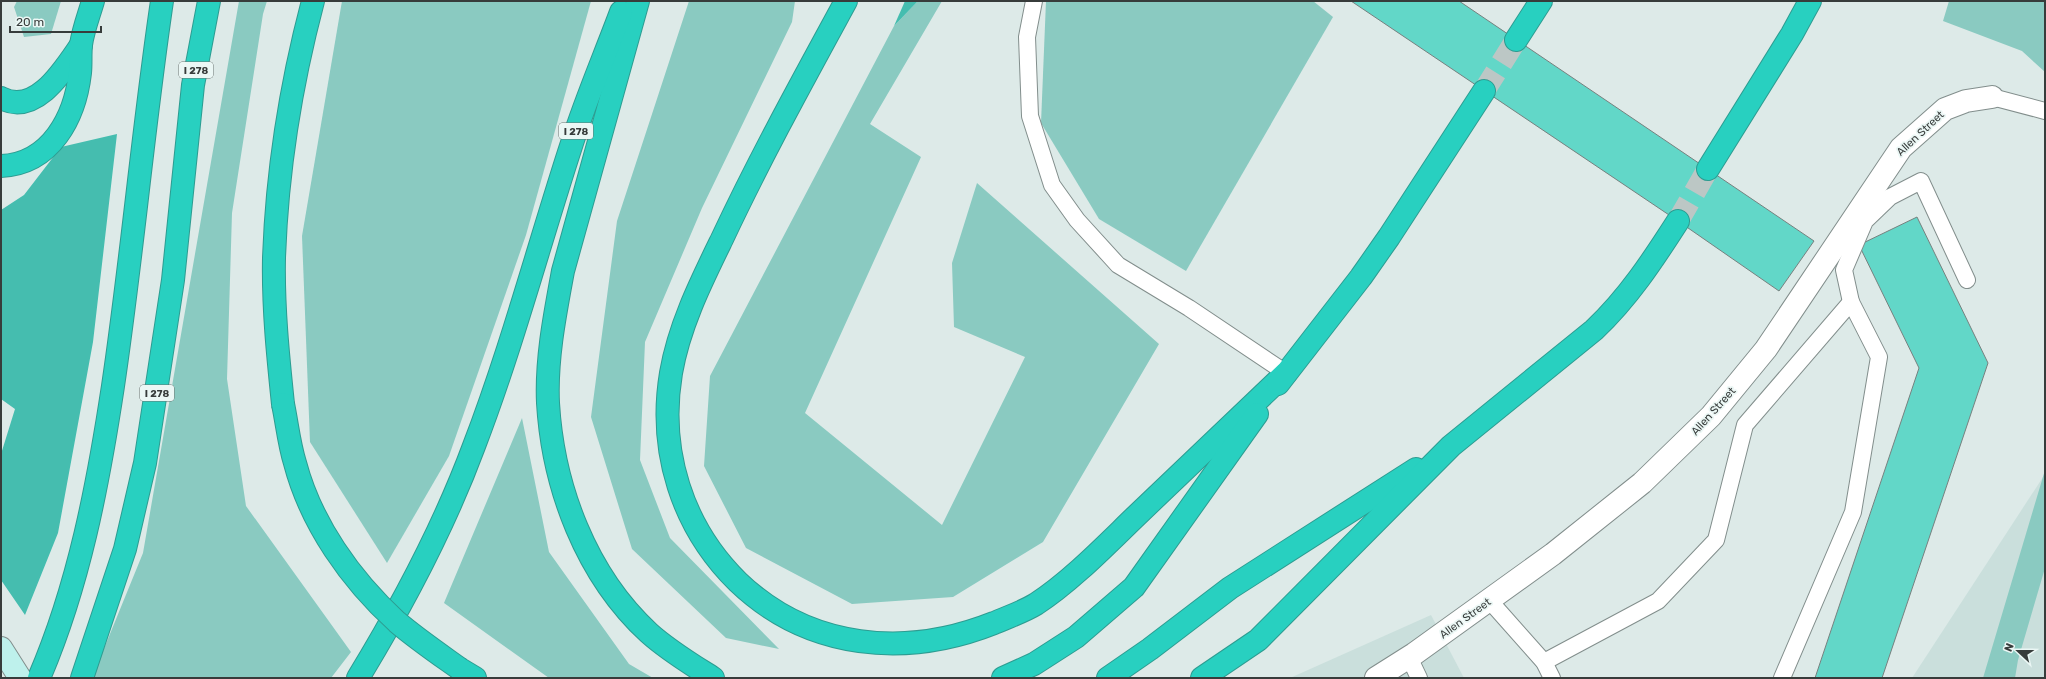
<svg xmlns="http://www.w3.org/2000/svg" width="2046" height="679" viewBox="0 0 2046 679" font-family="Rubik,sans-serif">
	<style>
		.built { fill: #cadfdc }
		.green { fill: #8acac1 }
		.forest { fill: #45bdaf }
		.building { fill: #62d7c8; stroke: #76817f }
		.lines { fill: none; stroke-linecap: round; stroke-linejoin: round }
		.motorway-tunnel { stroke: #bcc7c5; stroke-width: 22; stroke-dasharray: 22 11; stroke-linecap: butt }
		.service-casing { stroke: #828e8c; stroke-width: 18 }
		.minor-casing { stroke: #828e8c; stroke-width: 24 }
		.secondary-casing { stroke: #828e8c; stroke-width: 24 }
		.motorway-casing { stroke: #2d9c91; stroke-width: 24 }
		.service { stroke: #fff; stroke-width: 16 }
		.minor { stroke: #fff; stroke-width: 22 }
		.secondary { stroke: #bef1ec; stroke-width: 22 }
		.motorway { stroke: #28d0c0; stroke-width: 22 }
		.motorway-bridge-casing { stroke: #2d9c91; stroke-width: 24; stroke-linecap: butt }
		.motorway-bridge { stroke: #28d0c0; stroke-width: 22 }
		.labels { text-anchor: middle; stroke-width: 3.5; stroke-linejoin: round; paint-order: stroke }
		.shield { fill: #ebf7f5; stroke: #6d7473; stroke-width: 1 }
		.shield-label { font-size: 10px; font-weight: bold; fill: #373c3b }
		.street-label { font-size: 11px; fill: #373c3b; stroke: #ebf7f5 }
	</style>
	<rect width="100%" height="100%" fill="#ddeae8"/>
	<!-- built -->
	<g class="built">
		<polygon points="2045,474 2045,678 1912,678"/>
		<polygon points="1431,615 1464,678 1290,678"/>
	</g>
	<!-- green -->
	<g class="green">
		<polygon points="17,1 61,1 51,34 24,37 14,7"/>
		<polygon points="239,1 267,1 263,14 232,213 227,379 246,506 351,652 331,678 92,678 143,553"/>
		<polygon points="342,1 591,1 526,235 449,456 387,563 310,442 302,236"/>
		<polygon points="689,1 795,1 792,22 702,208 645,342 640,460 670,538 779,649 726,638 632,549 591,417 617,221"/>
		<polygon points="918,1 942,1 870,124 921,157 805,413 942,525 1025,357 954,327 952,263 977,183 1159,344 1043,542 953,597 852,604 746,548 704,466 710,376 894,26"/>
		<polygon points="1046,1 1313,1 1333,17 1186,271 1099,219 1041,123"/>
		<polygon points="1949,1 2045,1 2045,72 2022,51 1943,21"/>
		<polygon points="522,418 549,552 629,664 653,678 549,678 444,603"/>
		<polygon points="2045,470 2045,568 2018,660 2015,678 1983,678"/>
	</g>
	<!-- forest -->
	<g class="forest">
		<polygon points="905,1 918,1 894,26"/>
		<polygon points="117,134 93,342 58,533 25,615 1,580 1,454 15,409 1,399 1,210 24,195 61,147"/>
	</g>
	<!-- building -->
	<g class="building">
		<polygon points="1351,1 1459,1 1814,241 1779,291 1678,221"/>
		<polygon points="1917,217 1988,363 1882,678 1815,678 1919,368 1859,245"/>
	</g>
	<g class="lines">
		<!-- motorway-tunnel -->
		<g class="motorway-tunnel">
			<polyline points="1484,91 1516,40"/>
			<polyline points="1678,221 1708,169"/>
		</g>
		<defs>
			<g id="service">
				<polyline points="1034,1 1027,37 1030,116 1052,185 1077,220 1118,265 1189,308 1286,373"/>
				<polyline points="1992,97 2045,111"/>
				<polyline points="1851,302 1844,270 1865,221 1890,197 1921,181 1967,280"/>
				<polyline points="1489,600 1544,662 1552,678"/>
				<polyline points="1409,657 1419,678"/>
				<polyline points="1544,662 1658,601 1716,540 1745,425 1851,302 1879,357 1853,512 1782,678"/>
			</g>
			<polyline id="minor" points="1376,678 1414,654 1553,554 1642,483 1711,416 1766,349 1901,148 1945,109 1966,101 1992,97"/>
			<polyline id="secondary" points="1,648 20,678"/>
			<g id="motorway">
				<path d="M638,1l-75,270c-8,43 -17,88 -15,132 5,84 38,172 101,230 20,18 42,31 64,45"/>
				<path d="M846,1c-43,79 -86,157 -124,238 -21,43 -43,87 -51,134 -13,78 11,154 67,209 71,68 168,76 256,41 14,-6 29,-11 42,-19 34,-22 69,-58 98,-86 51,-48 101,-97 152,-145"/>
				<polyline points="1516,40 1541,1"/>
				<path d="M1,98c35,19 64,-30 80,-53"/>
				<path d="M1,166c50,-2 74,-49 79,-93 1,-9 0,-19 1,-28 2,-15 8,-30 12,-44"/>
				<polyline points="1708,169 1792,34 1810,1"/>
				<polyline points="1278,384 1361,277 1389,237 1484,91"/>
				<path d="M283,404c-5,-48 -10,-97 -9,-146 3,-86 17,-174 39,-257"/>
				<polyline points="460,669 475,678"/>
				<path d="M39,678c40,-93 59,-193 74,-292 19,-128 30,-257 49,-385"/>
				<polyline points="82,678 125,549 145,463 173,280 193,85 209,1"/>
				<path d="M358,678c45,-74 86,-151 116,-232 38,-99 65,-202 98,-303 14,-44 33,-88 49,-131"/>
				<polyline points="1003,678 1034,664 1076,637 1134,587 1257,414"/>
				<polyline points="1108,678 1150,649 1230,588 1416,469"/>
				<path d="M1202,678l56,-38 193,-194 143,-116c34,-32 59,-70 84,-109"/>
			</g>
		</defs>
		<!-- service casing -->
		<use href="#service" class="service-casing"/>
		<!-- minor casing -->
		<use href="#minor" class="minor-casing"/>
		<!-- secondary casing -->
		<use href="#secondary" class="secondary-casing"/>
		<!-- motorway casing -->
		<use href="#motorway" class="motorway-casing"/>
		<!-- service -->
		<use href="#service" class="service"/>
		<!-- minor -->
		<use href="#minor" class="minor"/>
		<!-- secondary -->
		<use href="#secondary" class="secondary"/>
		<!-- motorway -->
		<use href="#motorway" class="motorway"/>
		<defs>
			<path id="motorway-bridge" d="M283,404c4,19 6,40 12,59 16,61 56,117 102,159 20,17 42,32 63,47"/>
		</defs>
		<!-- motorway-bridge casing -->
		<use href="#motorway-bridge" class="motorway-bridge-casing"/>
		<!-- motorway-bridge -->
		<use href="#motorway-bridge" class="motorway-bridge"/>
	</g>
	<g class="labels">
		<!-- shield labels -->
		<g class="shield">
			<rect x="179" y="62" width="34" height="16" rx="3"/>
			<rect x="559" y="123" width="34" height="16" rx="3"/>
			<rect x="140" y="385" width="34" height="16" rx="3"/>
		</g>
		<g class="shield-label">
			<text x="196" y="74">I 278</text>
			<text x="576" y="135">I 278</text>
			<text x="157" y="397">I 278</text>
		</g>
		<!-- street labels -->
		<g class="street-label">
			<text transform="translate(1920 133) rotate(-43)" y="4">Allen Street</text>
			<text transform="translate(1713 411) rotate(-48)" y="4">Allen Street</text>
			<text transform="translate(1465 618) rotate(-36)" y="4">Allen Street</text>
		</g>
	</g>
	<!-- border -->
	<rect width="2046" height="679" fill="none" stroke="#373c3b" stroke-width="4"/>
	<!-- north arrow -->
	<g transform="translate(2018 651) rotate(292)" stroke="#ebf7f5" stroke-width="3" paint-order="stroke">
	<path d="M0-3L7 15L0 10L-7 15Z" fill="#373c3b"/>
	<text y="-6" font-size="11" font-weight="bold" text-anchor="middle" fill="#373c3b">N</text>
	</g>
	<!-- scale -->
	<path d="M10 26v6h91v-6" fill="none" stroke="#373c3b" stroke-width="2"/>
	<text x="16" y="26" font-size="12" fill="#373c3b" stroke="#ebf7f5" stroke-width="3" paint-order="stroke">20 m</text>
</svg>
